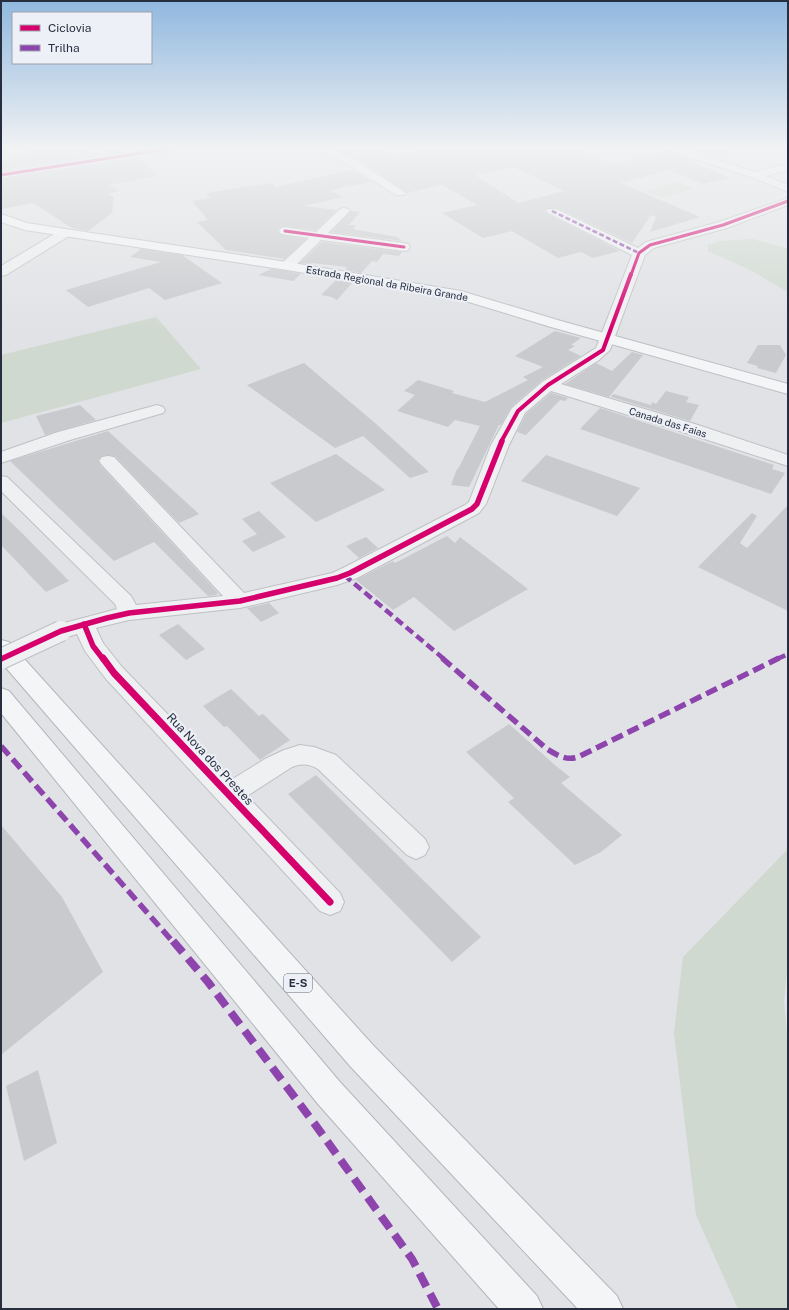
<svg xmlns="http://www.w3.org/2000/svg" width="789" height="1310" viewBox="0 0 789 1310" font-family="'Public Sans',sans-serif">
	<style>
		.green { fill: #d0d9d0 }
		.building { fill: #c8cacd; fill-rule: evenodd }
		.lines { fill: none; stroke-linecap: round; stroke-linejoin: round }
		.minor-casing { stroke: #bec0c3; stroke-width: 2 }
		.major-casing { stroke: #bcbfc3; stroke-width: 2 }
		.highway-casing { stroke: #b2b5ba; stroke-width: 2 }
		.minor { fill: #eff0f2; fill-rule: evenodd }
		.major { fill: #f4f5f6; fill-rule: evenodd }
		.highway { fill: #f4f5f6; fill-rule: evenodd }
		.minor-bridge-casing { stroke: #bec0c3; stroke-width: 22; stroke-linecap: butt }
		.minor-bridge { stroke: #eff0f2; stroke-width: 20 }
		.quiet-far3 { stroke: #8e44ad; stroke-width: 2.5; stroke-dasharray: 5 2.5; stroke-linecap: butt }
		.quiet-far2 { stroke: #8e44ad; stroke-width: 4.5; stroke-dasharray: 9 4.5; stroke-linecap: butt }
		.quiet-far1 { stroke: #8e44ad; stroke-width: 5.5; stroke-dasharray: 12 5.5; stroke-linecap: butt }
		.quiet { stroke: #8e44ad; stroke-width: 8; stroke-dasharray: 15 8; stroke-linecap: butt }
		.cycleway-far3-casing { stroke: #edf0f6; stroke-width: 4.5 }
		.cycleway-far2-casing { stroke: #edf0f6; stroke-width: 5.5 }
		.cycleway-far1-casing { stroke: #edf0f6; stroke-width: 8 }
		.cycleway-casing { stroke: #edf0f6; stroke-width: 10 }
		.cycleway-far3 { stroke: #d6006c; stroke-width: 3 }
		.cycleway-far2 { stroke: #d6006c; stroke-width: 4 }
		.cycleway-far1 { stroke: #d6006c; stroke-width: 5.5 }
		.cycleway { stroke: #d6006c; stroke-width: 7 }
		.labels { text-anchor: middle; stroke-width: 4; stroke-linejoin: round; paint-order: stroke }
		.far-street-label { font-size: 10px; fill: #262e3f; stroke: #edf0f6 }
		.shield { fill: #edf0f6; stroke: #626876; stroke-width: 1 }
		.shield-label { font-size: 11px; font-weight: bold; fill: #262e3f }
		.street-label { font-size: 12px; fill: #262e3f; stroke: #edf0f6 }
	</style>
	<rect width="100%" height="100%" fill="#e0e2e5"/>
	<!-- green -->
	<g class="green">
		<polygon points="678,182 694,189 662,198 646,191"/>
		<polygon points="753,239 788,249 788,292 750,270 708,251 708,245 721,241"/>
		<polygon points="156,317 201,369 1,423 1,355"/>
		<polygon points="788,849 788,962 784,1001 788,1046 788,1309 738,1309 696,1215 674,1033 683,957"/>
	</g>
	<!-- building -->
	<g class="building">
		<polygon points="37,147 91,147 91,153 129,147 132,150 1,170 1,160 30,155 26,150 37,148"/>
		<path d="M330,147h45l18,8 8,-2 5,1 23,-7h158l1,7 25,11 54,-14 27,9 -4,1 40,17 -27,6 -34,-14 -48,13 79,34 -50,15 6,-15 -5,-2 -19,28 -75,-35h-10l-3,3 3,3 73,37 -27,7 -12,-6 -23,6 -46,-27 -29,7 -41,-25 35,-8 -35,-20 -35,8 -42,-29zM513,167l51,24 -46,12 -43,-28z"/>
		<polygon points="683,147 728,147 729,152 711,156"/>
		<polygon points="140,158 157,176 109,185 119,191 108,194 114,197 112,213 88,231 72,228 33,203 1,209 1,179"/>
		<polygon points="347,167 384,189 371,182 331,190 343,197 304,206 337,210 316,230 285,226 280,227 278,232 281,235 306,239 285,259 226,250 197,222 208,220 192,201 210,198 206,193 271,183 276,187 352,170"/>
		<polygon points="351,211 360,212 349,225 356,225 353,229 397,237 402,241 331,232"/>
		<polygon points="322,242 402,252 399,256 383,254 377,262 372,261 361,273 345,270 347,267 312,263 310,264 300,263"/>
		<polygon points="141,249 182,255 222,283 165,300 149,288 88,307 66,290 161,262 130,257"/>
		<polygon points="271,269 287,271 301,274 293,281 258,275"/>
		<polygon points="336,280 352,283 337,300 332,297 321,295"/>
		<polygon points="555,331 581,338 571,345 575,346 568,350 581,356 541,381 511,407 501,425 499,425 469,487 451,485 457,469 458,469 480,426 455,420 448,427 397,411 415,395 404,391 418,380 454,391 452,393 485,402 528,380 523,377 543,367 515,356"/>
		<polygon points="758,345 780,345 786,355 776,373 757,368 758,366 747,363"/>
		<polygon points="632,352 643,355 609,397 565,384 596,363 612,371"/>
		<polygon points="304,363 375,423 429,472 410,478 363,436 335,448 247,385"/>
		<polygon points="666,391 689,397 686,402 699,405 690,421 611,397 613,394 651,405 652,402 656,404"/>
		<polygon points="551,393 568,398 565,401 560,400 526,435 517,432 526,414"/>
		<polygon points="80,405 96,420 45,435 36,416"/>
		<polygon points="600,408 774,465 772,469 785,473 771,494 580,429"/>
		<polygon points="108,431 199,514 179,523 115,456 108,455 102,456 98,460 101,466 218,593 216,595 208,596 154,542 114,561 10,461"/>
		<polygon points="336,454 385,490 316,522 270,483"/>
		<polygon points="546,455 583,468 640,488 617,516 521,481"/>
		<polygon points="788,505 788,611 698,567 752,513 757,516 740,543 747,548"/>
		<polygon points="259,511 286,537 253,552 242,541 257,534 242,519"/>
		<polygon points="1,513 23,534 69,581 46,592 1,545"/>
		<polygon points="447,536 455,543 460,537 528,589 454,631 414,597 393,610 356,580 393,561 395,563"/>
		<polygon points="366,537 378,548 359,558 346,546"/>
		<polygon points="269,603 279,613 261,622 247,608"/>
		<polygon points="178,624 205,649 186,660 159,635"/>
		<polygon points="231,689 259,716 263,714 290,740 260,760 227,726 224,727 203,706"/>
		<polygon points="509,724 556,766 570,777 561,783 622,835 601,852 575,865 508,802 514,798 466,752"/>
		<polygon points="316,775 481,937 452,962 288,794"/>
		<polygon points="1,825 62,897 103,972 1,1055"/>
		<polygon points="38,1070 57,1143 24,1161 6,1086"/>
	</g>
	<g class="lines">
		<defs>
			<g id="minor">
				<polygon points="162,147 185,147 180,150 1,178 1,172"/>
				<polygon points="314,147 327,147 352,158 406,193 404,195 396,195 344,162 315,149"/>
				<polygon points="407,147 422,147 421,149 406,153 402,152 401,150 402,148"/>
				<polygon points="663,147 677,147 755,172 788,164 788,170 766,176 788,185 788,192 751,177 664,149"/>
				<path d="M788,198v7l-61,23 -73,20 -9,7 -35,95 -11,10 -38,24 137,41 90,30v11l-102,-33 -135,-42 -26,22 -16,32 -23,59 -7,9 -122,65 -20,7 -97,23 -111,12 -33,8 7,15 19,24 109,113 34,-21 19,-9 16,-5 14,2 22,8 89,84 4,8 -4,8 -9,4 -9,-4 -89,-86c-9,-5 -16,-6 -26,-2l-45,29 93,97 4,9 -4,9 -10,4 -10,-4 -214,-232 -21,-28 -8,-17 -16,5 -8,-3 -3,-5 3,-5 64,-17 -2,-5 -114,-113v-15l6,1 124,119 5,9 87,-9 -121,-131 -3,-4 3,-4 6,-1 6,1 130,136 88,-20 11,-5 122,-63 4,-3 22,-57 21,-37 30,-26 54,-34 36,-93 -84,-42 -2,-2 2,-2h8l82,39 8,-6 73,-20z"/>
				<polygon points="344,208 348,209 350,211 328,233 404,243 408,244 410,247 408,250 404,251 321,240 292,269 282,269 281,266 282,263 309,238 281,234 279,231 281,228 285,227 316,232 340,209"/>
				<polygon points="65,229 69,230 71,233 69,236 6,275 1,276 1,266 61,230"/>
				<polygon points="157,405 163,407 165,410 163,413 70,440 1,463 1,452 58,432"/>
			</g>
			<polygon id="major" points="1,214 27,223 65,229 287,262 461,291 561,321 788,384 788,394 551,327 459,299 287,270 25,230 1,222"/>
			<g id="highway">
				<polygon points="1,640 9,642 372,1044 617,1296 623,1309 578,1309 350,1066 1,662"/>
				<polygon points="1,688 9,691 340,1082 537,1296 543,1309 499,1309 318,1104 1,713"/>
			</g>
		</defs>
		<!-- minor casing -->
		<use href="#minor" class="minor-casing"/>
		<!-- major casing -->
		<use href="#major" class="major-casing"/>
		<!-- highway casing -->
		<use href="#highway" class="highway-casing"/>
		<!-- minor -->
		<use href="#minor" class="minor"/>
		<!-- major -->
		<use href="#major" class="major"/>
		<!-- highway -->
		<use href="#highway" class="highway"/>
		<defs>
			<polyline id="minor-bridge" points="1,659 61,631"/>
		</defs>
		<!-- minor-bridge casing -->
		<use href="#minor-bridge" class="minor-bridge-casing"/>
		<!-- minor-bridge -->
		<use href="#minor-bridge" class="minor-bridge"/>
		<!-- quiet-far3 -->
		<polyline class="quiet-far3" points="552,211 639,253"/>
		<!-- quiet-far2 -->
		<g class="quiet-far2">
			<polyline points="344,575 444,659"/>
			<polyline points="777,659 786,655"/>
		</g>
		<!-- quiet-far1 -->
		<g class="quiet-far1">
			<path d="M442,658l105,91c10,6 19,12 31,8l201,-99"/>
			<polyline points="1,746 173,942"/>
		</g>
		<!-- quiet -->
		<polyline class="quiet" points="173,941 208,982 314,1123 412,1259 438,1309"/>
		<defs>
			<g id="cycleway-far3">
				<polyline points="1,175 180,147"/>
				<polyline points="285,231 404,247"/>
				<polyline points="631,275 639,253 650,245 723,225 788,201"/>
			</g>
			<polyline id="cycleway-far2" points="501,442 518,411 548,385 603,350 631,274"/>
			<g id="cycleway-far1">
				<polyline points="84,624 93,646 103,659"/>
				<polyline points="1,659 61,631 107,618 129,613 240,601 337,578 350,573 472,509 477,504 502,441"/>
			</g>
			<polyline id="cycleway" points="103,658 114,673 330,902"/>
		</defs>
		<!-- cycleway-far3 casing -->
		<use href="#cycleway-far3" class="cycleway-far3-casing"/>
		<!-- cycleway-far2 casing -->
		<use href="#cycleway-far2" class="cycleway-far2-casing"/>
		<!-- cycleway-far1 casing -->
		<use href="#cycleway-far1" class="cycleway-far1-casing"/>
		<!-- cycleway casing -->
		<use href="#cycleway" class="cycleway-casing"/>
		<!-- cycleway-far3 -->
		<use href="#cycleway-far3" class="cycleway-far3"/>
		<!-- cycleway-far2 -->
		<use href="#cycleway-far2" class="cycleway-far2"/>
		<!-- cycleway-far1 -->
		<use href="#cycleway-far1" class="cycleway-far1"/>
		<!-- cycleway -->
		<use href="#cycleway" class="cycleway"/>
	</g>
	<!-- sky -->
	<linearGradient id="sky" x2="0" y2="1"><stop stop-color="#90b8df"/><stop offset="0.45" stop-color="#f1f2f3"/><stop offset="1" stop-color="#f1f2f3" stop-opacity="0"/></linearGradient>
	<rect width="789" height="330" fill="url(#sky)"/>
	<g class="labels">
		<!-- far-street labels -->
		<g class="far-street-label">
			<text transform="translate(387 283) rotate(10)" y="4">Estrada Regional da Ribeira Grande</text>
			<text transform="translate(668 422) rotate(17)" y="4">Canada das Faias</text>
		</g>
		<!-- shield labels -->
		<rect class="shield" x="284" y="974" width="28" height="18" rx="3"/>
		<g class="shield-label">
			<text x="298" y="987">E-S</text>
		</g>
		<!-- street labels -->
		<g class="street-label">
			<text transform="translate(210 759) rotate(47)" y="4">Rua Nova dos Prestes</text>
		</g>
	</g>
	<!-- border -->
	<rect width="789" height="1310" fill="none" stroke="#262e3f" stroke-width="4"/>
	<!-- legend -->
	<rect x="12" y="12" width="140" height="52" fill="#edf0f6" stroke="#9da2ad"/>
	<rect x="20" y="25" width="20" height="6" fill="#d6006c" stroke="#9da2ad"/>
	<text x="48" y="32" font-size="12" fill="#262e3f">Ciclovia</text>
	<rect x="20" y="45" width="20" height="6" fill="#8e44ad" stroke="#9da2ad"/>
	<text x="48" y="52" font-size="12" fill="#262e3f">Trilha</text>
</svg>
